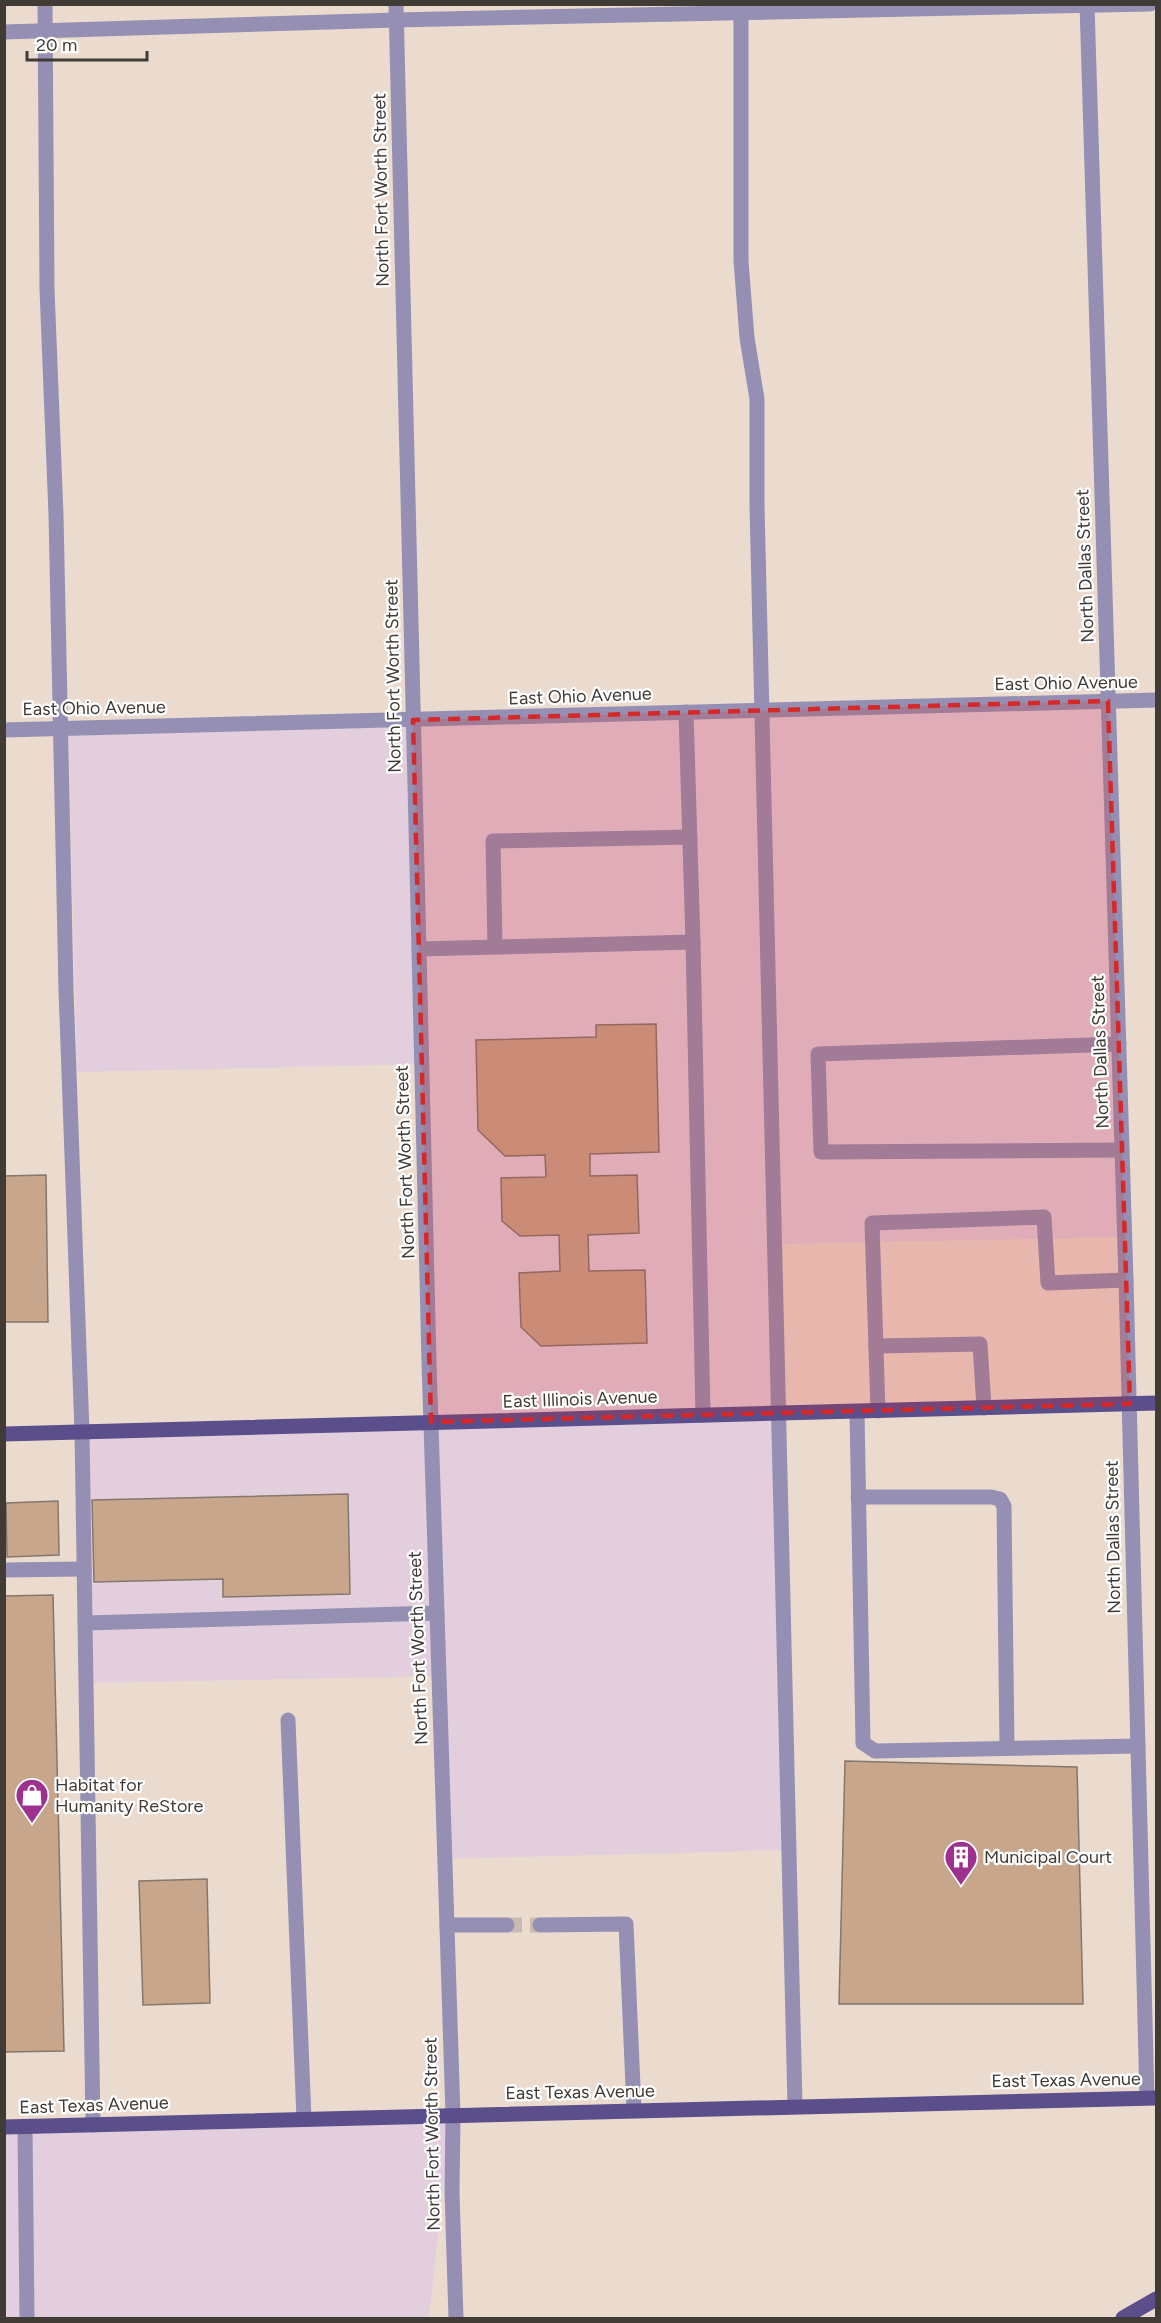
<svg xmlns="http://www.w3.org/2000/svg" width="1161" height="2323" viewBox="0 0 1161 2323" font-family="Figtree,sans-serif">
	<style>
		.commercial { fill: #e2cedd }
		.building { fill: #c8a68b; stroke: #85776c; stroke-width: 1.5 }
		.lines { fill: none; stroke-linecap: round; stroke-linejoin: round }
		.minor-tunnel { stroke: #c9bbb0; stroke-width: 15; stroke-dasharray: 15 8; stroke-linecap: butt }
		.minor { stroke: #9590b3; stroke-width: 15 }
		.major { stroke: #5a4e8b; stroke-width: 15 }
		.marked { fill: #d62828; fill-opacity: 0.2; stroke: #d62828; stroke-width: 4.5; stroke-dasharray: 12 8; stroke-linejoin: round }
		.labels { text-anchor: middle; stroke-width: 4.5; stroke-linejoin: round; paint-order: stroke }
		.street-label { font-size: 18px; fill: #413b36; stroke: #fff }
		.poi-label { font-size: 18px; fill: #413b36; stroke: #fff; text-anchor: start }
	</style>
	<rect width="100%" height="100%" fill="#ebdbcf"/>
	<!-- commercial -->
	<g class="commercial">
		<polygon points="1114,697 1128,1237 779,1244 794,1850 444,1859 440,1676 92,1683 85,1428 434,1418 425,1064 77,1072 68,723"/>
		<polygon points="451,2116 429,2318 5,2318 4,2126"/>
	</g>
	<!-- building -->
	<g class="building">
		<polygon points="656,1024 659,1152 590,1154 590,1176 637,1175 639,1233 588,1235 589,1271 645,1270 647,1343 541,1346 521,1327 519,1273 560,1271 559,1235 520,1236 502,1221 501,1178 546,1177 545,1155 505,1156 478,1130 476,1040 596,1037 596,1025"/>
		<polygon points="46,1175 48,1322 4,1322 4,1176"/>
		<polygon points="348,1494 350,1594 223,1597 223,1579 94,1582 92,1500"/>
		<polygon points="58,1501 59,1555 7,1557 6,1503"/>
		<polygon points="53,1595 64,2051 4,2052 4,1596"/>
		<polygon points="845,1761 1077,1767 1083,2004 839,2004"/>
		<polygon points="207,1879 210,2003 143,2005 139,1881"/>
	</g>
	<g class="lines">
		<!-- minor-tunnel -->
		<polyline class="minor-tunnel" points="507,1925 540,1925"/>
		<!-- minor -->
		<g class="minor">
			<polyline points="45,4 47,289 56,515 66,990 82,1432 93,2125"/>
			<polyline points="396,4 429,1362 453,2115 452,2193 456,2318"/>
			<polyline points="1087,4 1126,1280 1147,2098"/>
			<polyline points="741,14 741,261 747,338 757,399 757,505 795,2106"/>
			<polyline points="4,32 396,20 1150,4"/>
			<polyline points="4,730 1156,700"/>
			<polyline points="693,942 703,1415"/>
			<polyline points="495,946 493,841 690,837"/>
			<polyline points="419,949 693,942 686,712"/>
			<polyline points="1119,1044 818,1054 821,1152 1122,1150"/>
			<polyline points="876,1346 980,1344 984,1408"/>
			<polyline points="878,1411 872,1223 1044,1217 1048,1283 1126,1280"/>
			<polyline points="857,1412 863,1743 875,1751 1138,1746"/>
			<polyline points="858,1497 991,1497 1000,1499 1004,1506 1007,1748"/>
			<polyline points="4,1570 84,1569"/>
			<polyline points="85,1623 437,1613"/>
			<polyline points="288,1720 304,2119"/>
			<polyline points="447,1925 507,1925"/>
			<polyline points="540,1925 626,1924 634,2110"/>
			<polyline points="25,2127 27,2318"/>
		</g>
		<!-- major -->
		<g class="major">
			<polyline points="4,1434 1156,1403"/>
			<polyline points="4,2127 1156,2098"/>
			<polyline points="1123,2318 1156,2299"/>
		</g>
	</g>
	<!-- marked area -->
	<path class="marked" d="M1108,701l22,703 -699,18 -18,-702z"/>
	<!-- icons -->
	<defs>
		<symbol id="shop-pin" viewBox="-11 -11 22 30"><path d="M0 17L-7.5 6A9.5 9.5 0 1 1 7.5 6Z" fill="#9e308f" stroke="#fff"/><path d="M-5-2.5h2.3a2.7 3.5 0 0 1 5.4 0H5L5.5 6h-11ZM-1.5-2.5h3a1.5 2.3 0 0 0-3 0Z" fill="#fff"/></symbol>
		<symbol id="building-pin" viewBox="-11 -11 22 30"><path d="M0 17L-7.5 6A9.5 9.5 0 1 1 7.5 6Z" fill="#9e308f" stroke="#fff"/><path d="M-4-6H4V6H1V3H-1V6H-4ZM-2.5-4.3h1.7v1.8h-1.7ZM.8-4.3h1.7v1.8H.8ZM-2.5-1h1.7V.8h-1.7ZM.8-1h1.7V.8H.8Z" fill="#fff"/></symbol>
	</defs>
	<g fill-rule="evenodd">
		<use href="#shop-pin" x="13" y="1776" width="38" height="52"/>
		<use href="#building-pin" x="942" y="1838" width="38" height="52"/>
	</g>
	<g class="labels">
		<!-- street labels -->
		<g class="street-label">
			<text transform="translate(381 190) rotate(-91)" y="6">North Fort Worth Street</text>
			<text transform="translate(1085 566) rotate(-92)" y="6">North Dallas Street</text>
			<text transform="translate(393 676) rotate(-91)" y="6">North Fort Worth Street</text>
			<text transform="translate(1066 683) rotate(-1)" y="6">East Ohio Avenue</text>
			<text transform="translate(580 696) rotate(-2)" y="6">East Ohio Avenue</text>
			<text transform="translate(94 708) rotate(-1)" y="6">East Ohio Avenue</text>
			<text transform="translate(1100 1052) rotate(-92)" y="6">North Dallas Street</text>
			<text transform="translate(405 1162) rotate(-92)" y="6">North Fort Worth Street</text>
			<text transform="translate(580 1399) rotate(-2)" y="6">East Illinois Avenue</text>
			<text transform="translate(1113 1537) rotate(-91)" y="6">North Dallas Street</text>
			<text transform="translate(418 1648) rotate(-92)" y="6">North Fort Worth Street</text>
			<text transform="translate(1066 2080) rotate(-1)" y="6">East Texas Avenue</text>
			<text transform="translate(580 2092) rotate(-1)" y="6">East Texas Avenue</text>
			<text transform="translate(94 2105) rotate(-2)" y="6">East Texas Avenue</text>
			<text transform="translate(432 2134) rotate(-91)" y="6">North Fort Worth Street</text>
		</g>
		<!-- poi labels -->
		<g class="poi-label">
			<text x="55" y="1791">Habitat for<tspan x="55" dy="21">Humanity ReStore</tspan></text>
			<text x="984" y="1863">Municipal Court</text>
		</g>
	</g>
	<!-- border -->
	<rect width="1161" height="2323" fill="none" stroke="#413b36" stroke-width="12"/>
	<!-- scale -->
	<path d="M27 51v9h120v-9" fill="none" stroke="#413b36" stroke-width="3"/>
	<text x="36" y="51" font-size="18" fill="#413b36" stroke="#ffffff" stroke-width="4.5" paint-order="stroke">20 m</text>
</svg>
